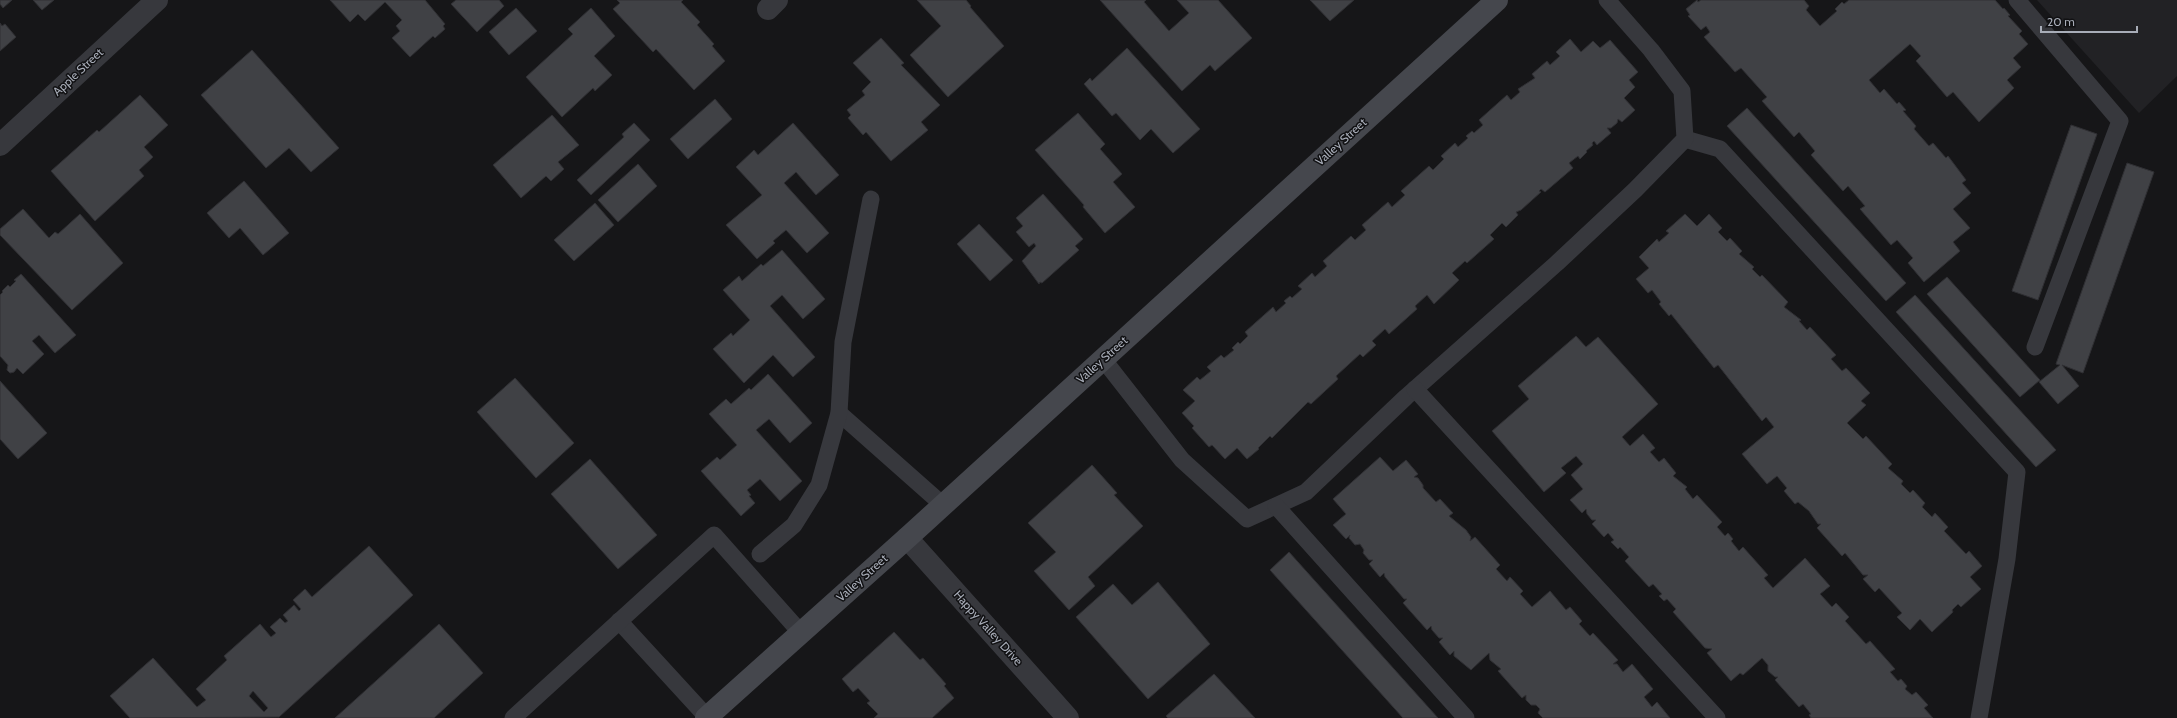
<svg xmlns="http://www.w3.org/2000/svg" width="2177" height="718" viewBox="0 0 2177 718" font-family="Cabin,sans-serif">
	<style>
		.built { fill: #222225 }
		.building { fill: #404145; stroke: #303034; fill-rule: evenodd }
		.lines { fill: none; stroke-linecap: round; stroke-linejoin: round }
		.lane { stroke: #37383d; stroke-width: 17 }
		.street { stroke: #37383d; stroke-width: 22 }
		.secondary { stroke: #45474d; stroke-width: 22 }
		.labels { text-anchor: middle; stroke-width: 3; stroke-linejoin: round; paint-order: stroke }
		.street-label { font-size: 12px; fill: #a8adb8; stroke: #111113 }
	</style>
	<rect width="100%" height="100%" fill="#161618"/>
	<!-- built -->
	<polygon class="built" points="2037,0 2177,0 2177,76 2139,113"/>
	<!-- building -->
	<g class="building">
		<polygon points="0,0 12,0 3,8 0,4"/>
		<polygon points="33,0 54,0 42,10"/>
		<polygon points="330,0 425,0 445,24 443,26 445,29 435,38 433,36 410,57 392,38 400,31 396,26 402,20 385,2 365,21 358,14 350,22"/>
		<polygon points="456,0 499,0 504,6 477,32 451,4"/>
		<polygon points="617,0 683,0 681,2 700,22 697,25 714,44 712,46 725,61 694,90 656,49 653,52 613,9 620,3"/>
		<polygon points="917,0 966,0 971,6 970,7 1004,46 948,97 910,55 941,26"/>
		<polygon points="1100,0 1146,0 1144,2 1169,31 1189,13 1177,0 1218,0 1252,38 1215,71 1210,65 1182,91"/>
		<polygon points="1310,0 1354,0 1330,21"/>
		<polygon points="1697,0 1698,2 1701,0 1804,0 1809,6 1806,10 1820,26 1837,11 1835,9 1842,2 1844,4 1849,0 1995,0 2003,9 2004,8 2010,15 2008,16 2022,31 2019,34 2028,44 2013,58 2021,67 2007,80 2014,88 1979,122 1953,92 1947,97 1916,61 1921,56 1910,44 1869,80 1880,93 1884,89 1897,104 1899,102 1906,110 1903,111 1916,126 1914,129 1929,146 1933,143 1946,158 1948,156 1966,180 1962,183 1971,193 1953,209 1970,228 1953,242 1960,251 1924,282 1908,263 1913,258 1897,240 1891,245 1860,209 1865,206 1848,186 1843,191 1811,155 1815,151 1799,132 1794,137 1762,101 1767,97 1741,68 1735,72 1704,37 1710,32 1706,26 1701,30 1688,16 1690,15 1686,9"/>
		<polygon points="516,8 537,31 509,55 489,32"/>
		<polygon points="591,8 615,36 594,56 612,75 595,91 593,88 562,117 526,77 573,34 568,29"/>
		<polygon points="0,23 2,26 5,24 16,37 0,51"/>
		<polygon points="881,38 904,63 901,65 940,105 921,122 928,130 891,161 866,132 863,135 848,118 851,115 847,110 865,95 862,91 871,82 853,63"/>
		<polygon points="1570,39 1581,52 1593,41 1600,48 1610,40 1638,72 1629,80 1635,87 1624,98 1635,110 1622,122 1618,119 1617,123 1611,128 1607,128 1611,133 1597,145 1594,141 1592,143 1593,145 1586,151 1587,152 1580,159 1578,156 1569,163 1573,168 1545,192 1541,189 1539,191 1541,192 1521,210 1516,212 1518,215 1506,227 1502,223 1490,235 1494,239 1467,263 1465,261 1452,273 1459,280 1434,304 1427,295 1415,306 1417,309 1389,334 1385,329 1372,341 1376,345 1363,357 1360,354 1336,376 1338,379 1311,404 1308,402 1272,438 1270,436 1258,448 1259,449 1247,459 1237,448 1225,459 1212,445 1209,447 1192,428 1194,426 1182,413 1195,401 1183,390 1197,377 1200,380 1211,371 1207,367 1221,355 1224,358 1234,350 1232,348 1238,342 1240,344 1248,336 1245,332 1273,307 1276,312 1286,303 1284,301 1290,296 1292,298 1302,289 1298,286 1312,273 1315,277 1327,266 1323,261 1351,236 1355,240 1366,230 1362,225 1388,202 1392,207 1405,195 1401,191 1429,166 1433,170 1444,159 1441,156 1455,143 1458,147 1468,138 1466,136 1472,131 1474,133 1483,125 1479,120 1507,95 1511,100 1520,92 1518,89 1535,78 1532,74 1547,61 1550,65 1560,56 1556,52"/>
		<polygon points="1127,48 1200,129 1173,153 1151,129 1140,140 1116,113 1112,116 1084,84 1090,78 1092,81"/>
		<polygon points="252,50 339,148 311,172 289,148 266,168 201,95"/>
		<polygon points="140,95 168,125 144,147 153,157 139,170 144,176 95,221 51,171 97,130 99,132"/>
		<polygon points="715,99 732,119 688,159 670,139"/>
		<polygon points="1747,108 1906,283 1886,301 1727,126"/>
		<polygon points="1078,113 1105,144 1100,149 1122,174 1113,182 1135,207 1105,233 1083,207 1084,205 1035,150"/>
		<polygon points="552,115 579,145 558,162 564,169 551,181 546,176 521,198 493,165"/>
		<polygon points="634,123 650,140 591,195 577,180 624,137 622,134"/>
		<polygon points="793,123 839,175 816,195 796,172 784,183 829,233 807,253 786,230 773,241 775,243 757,259 726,225 762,195 736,167 754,150 758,155"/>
		<polygon points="2071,125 2097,134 2038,300 2012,291"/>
		<polygon points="2127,163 2154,172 2083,373 2062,365 2079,386 2058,404 2039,382 2060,365 2056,364"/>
		<polygon points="638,164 657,186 618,222 598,200"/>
		<polygon points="244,181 289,233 263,255 240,228 229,238 207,213"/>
		<polygon points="1043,194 1083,239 1075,246 1079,250 1042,283 1040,282 1039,284 1022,261 1036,246 1034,243 1029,247 1016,232 1023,226 1016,218"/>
		<polygon points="595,203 614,225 574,261 554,240"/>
		<polygon points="23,209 49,238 55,232 58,234 80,214 123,263 72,310 0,235 0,229"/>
		<polygon points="1685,214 1697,226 1709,214 1722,228 1718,232 1727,241 1730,238 1742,251 1739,254 1754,267 1752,269 1760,277 1762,275 1788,302 1784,307 1801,320 1799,321 1807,330 1810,327 1836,355 1831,359 1842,371 1846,368 1870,393 1861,401 1866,405 1847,423 1863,439 1866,436 1892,464 1888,468 1903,481 1901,484 1910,493 1913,490 1925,503 1922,507 1932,517 1935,513 1948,527 1944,531 1966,554 1969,551 1982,566 1970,577 1981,589 1961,607 1958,604 1952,610 1953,612 1932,632 1920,619 1910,630 1897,617 1902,613 1879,588 1875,592 1863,579 1868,575 1863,575 1845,553 1842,556 1817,528 1821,524 1818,524 1809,511 1798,502 1795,504 1784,491 1787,488 1777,476 1767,484 1742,454 1774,427 1766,417 1762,421 1718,365 1714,368 1671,314 1669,316 1659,304 1661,302 1652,290 1648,293 1636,279 1649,268 1639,257 1657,239 1659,242 1669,233 1666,231"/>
		<polygon points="979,224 1013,260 990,281 957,244"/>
		<polygon points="782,250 825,299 803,319 782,295 770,306 815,357 793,377 773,355 744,383 713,349 731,333 733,336 750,320 723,290 739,276 742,281 761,264 763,266"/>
		<polygon points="21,274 76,335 55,353 39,335 32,341 44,354 23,374 17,368 14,372 10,373 7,370 8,365 0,356 0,295 3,292 2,291 8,285 10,287 16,281 14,280"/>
		<polygon points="1947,277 2040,380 2020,397 1927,294"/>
		<polygon points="1915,295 2056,450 2036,467 1896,312"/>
		<polygon points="1576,336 1586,347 1598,337 1658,404 1622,437 1630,446 1643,434 1655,448 1650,452 1659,462 1664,458 1676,473 1673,476 1687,487 1685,489 1693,499 1697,495 1722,522 1717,527 1725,536 1728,533 1733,539 1731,541 1739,551 1743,547 1768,575 1764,578 1773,588 1805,558 1830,586 1820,594 1832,607 1836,603 1849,617 1845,621 1866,644 1870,641 1895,669 1890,672 1898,681 1901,679 1907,686 1905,689 1912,695 1916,692 1928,705 1924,708 1933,718 1811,718 1809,715 1811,714 1803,704 1799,707 1775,680 1778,677 1775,677 1768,671 1768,665 1762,658 1743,675 1740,673 1731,681 1707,653 1712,649 1705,648 1673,612 1676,609 1667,599 1664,601 1659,596 1662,594 1653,584 1649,587 1625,561 1629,557 1620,547 1618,549 1611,542 1614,540 1608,533 1604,537 1592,524 1596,520 1592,520 1587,514 1586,509 1582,513 1570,500 1583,489 1571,475 1583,464 1576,456 1561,468 1566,473 1544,492 1492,431 1529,399 1518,386"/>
		<polygon points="768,374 812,423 790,443 769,419 756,430 802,481 780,501 760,479 747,490 751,495 749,496 755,503 741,516 701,471 717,457 720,460 737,445 709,414 726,399 731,404 749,388 751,390"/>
		<polygon points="515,378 574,443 536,478 477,412"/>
		<polygon points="0,381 47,433 18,459 0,439"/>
		<polygon points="1380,457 1393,471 1406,460 1418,474 1414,477 1418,478 1423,485 1423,488 1436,502 1440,499 1453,513 1449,516 1466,530 1471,537 1470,541 1475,537 1500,565 1496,569 1507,581 1510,577 1523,591 1520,594 1532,607 1550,591 1566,610 1570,607 1582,621 1579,624 1590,636 1593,633 1618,660 1613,664 1617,664 1623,672 1632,664 1653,689 1644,697 1652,707 1657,702 1670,718 1543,718 1538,713 1540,709 1536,705 1531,705 1526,700 1526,695 1522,698 1498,671 1501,669 1490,660 1489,653 1471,670 1454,656 1454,651 1450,655 1439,642 1443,638 1439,638 1432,630 1431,626 1427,630 1403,603 1407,599 1404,599 1385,577 1384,573 1380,577 1369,564 1373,560 1369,560 1363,553 1364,550 1360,544 1355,545 1349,538 1350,535 1346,539 1333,525 1346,514 1333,499"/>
		<polygon points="590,459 657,535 618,569 551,494"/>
		<polygon points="1092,465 1117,493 1114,495 1143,526 1088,577 1095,586 1069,610 1034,571 1056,552 1028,523"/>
		<path d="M369,546l44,49 -134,122 -149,1 -20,-22 43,-38 44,49 9,-7 -10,-11 31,-29 -3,-4 36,-32 11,13 5,-4 -6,-6 10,-9 5,5 3,-2 -5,-6 11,-10 5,6 2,-2 -8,-9 12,-11 7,8zM253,691l15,17 -4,4 -15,-16z"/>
		<polygon points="1289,552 1438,718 1403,718 1270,570"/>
		<polygon points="1158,582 1210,644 1148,699 1076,617 1113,584 1132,605"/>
		<polygon points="439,624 483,673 434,718 335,718"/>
		<polygon points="894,632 920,660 923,658 946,684 944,686 954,698 932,718 874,718 878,714 867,703 870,701 858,688 853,692 842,679"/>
		<polygon points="1214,674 1255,718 1168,718 1166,716"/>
	</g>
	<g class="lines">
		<!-- lane -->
		<g class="lane">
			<polyline points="2017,0 2120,121 2035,347"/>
			<polyline points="1685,139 1720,149 2017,472 2007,559 1979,718"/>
			<polyline points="1103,359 1182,460 1247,519 1306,492 1406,397 1557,263 1635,190 1685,139 1682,91 1651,50 1607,0"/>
			<polyline points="1415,389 1717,718"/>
			<polyline points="839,413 943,505"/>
			<polyline points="1276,506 1466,718"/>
			<polyline points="760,554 794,525 819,485 839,413 843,342 871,199"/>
			<polyline points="619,621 707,717"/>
			<polyline points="513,718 714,535 801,633"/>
		</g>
		<!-- street -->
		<g class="street">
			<polyline points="768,9 777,0"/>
			<polyline points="0,145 157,0"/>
			<polyline points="907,538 1068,718"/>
		</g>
		<!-- secondary -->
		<polyline class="secondary" points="706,718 907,538 1497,0"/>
	</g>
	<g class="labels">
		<!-- street labels -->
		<g class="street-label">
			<text transform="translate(78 72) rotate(-43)" y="4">Apple Street</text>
			<text transform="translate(1341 142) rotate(-42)" y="4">Valley Street</text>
			<text transform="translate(1102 360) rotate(-42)" y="4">Valley Street</text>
			<text transform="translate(862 578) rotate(-42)" y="4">Valley Street</text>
			<text transform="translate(988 628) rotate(48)" y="4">Happy Valley Drive</text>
		</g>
	</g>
	<!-- scale -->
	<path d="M2041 26v6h96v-6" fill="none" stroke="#a8adb8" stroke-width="2"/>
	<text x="2047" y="26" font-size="12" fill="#a8adb8" stroke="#111113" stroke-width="3" paint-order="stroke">20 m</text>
</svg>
